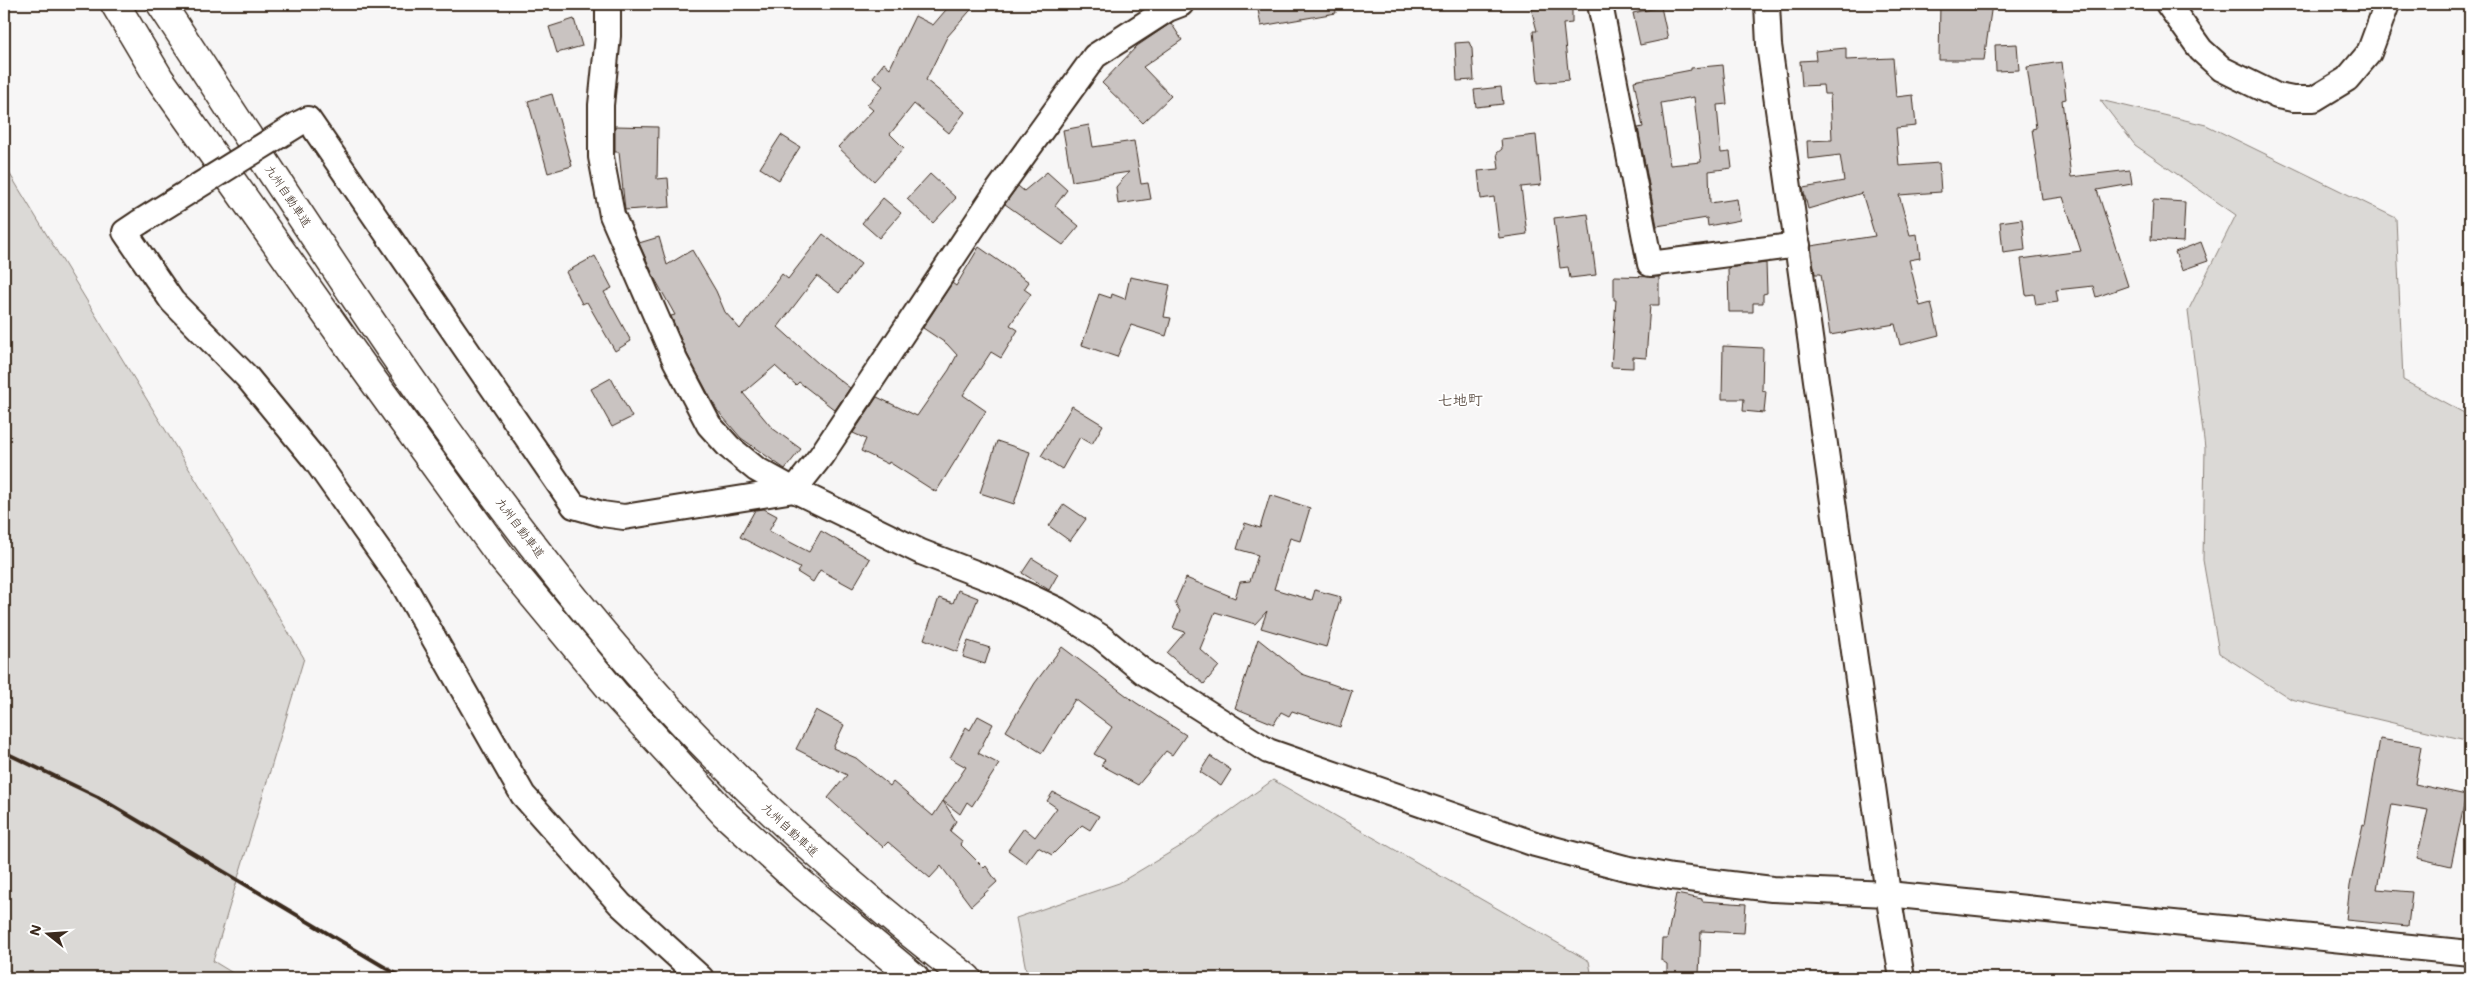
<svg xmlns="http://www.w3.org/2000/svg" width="2474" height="982" viewBox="0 0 2474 982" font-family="Mali,'Klee One',sans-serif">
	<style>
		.green { fill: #dbd9d6; stroke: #8b827a }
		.building { fill: #c9c3c1; stroke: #3b2a1e; fill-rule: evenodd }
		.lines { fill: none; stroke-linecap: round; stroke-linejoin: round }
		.street-casing { stroke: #3b2a1e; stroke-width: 28 }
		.highway-casing { stroke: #3b2a1e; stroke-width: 31 }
		.street { stroke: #fff; stroke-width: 24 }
		.highway { stroke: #fff; stroke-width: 28 }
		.rail { stroke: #3b2a1e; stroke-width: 4 }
		.street-bridge-casing { stroke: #3b2a1e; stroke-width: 28; stroke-linecap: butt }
		.street-bridge { stroke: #fff; stroke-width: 24 }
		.labels { text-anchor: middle; stroke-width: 4; stroke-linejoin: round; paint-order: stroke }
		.street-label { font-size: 12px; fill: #3b2a1e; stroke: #fff }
		.quarter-label { font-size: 15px; fill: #3b2a1e; stroke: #fff }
	</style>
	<rect width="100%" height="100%" fill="#f7f6f6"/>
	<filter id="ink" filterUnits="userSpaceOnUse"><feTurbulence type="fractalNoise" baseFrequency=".02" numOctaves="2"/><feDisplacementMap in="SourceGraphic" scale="10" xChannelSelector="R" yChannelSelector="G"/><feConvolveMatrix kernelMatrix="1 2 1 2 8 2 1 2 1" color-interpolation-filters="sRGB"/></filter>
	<g filter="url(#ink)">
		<!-- green -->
		<g class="green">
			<polygon points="2100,100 2206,125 2396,218 2403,380 2466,414 2465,483 2470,487 2470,741 2291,699 2219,653 2203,560 2205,448 2188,311 2236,215 2135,145"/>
			<polygon points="4,171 8,171 304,658 213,961 241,978 4,978"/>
			<polygon points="1273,780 1589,961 1592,978 1033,978 1027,975 1016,918 1119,883 1181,846"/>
		</g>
		<!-- building -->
		<g class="building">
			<polygon points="951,4 976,4 947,37 926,80 965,112 949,133 914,104 890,134 904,148 874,181 838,147 873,110 867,105 883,86 873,77 884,63 890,68 915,16 933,25"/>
			<polygon points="1257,4 1335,4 1336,13 1261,26"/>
			<polygon points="1537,4 1572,4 1572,23 1563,24 1569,80 1538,83 1533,31 1537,31 1531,8 1538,8"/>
			<polygon points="1940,4 1992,4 1984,60 1939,60"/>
			<polygon points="1661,7 1668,39 1640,45 1633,13"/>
			<polygon points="574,19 582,46 557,53 549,27"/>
			<polygon points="1171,23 1182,40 1143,67 1171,96 1143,123 1102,83 1137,46"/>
			<polygon points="1469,42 1472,49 1474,80 1457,81 1455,43"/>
			<polygon points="2017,44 2019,70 1996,71 1995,45"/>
			<polygon points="1846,48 1846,60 1893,58 1896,97 1913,95 1916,126 1896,128 1899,166 1939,163 1941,192 1899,195 1910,235 1917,234 1920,258 1909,260 1920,306 1931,303 1939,335 1900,345 1895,324 1830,335 1821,274 1815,274 1811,246 1875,236 1862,193 1808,209 1803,188 1844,181 1840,155 1808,159 1807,141 1832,140 1830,94 1824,94 1823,85 1802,86 1800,61 1816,60 1815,51"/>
			<polygon points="2062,62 2066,99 2062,100 2071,177 2130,170 2132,184 2097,190 2128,286 2096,297 2093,286 2056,290 2058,302 2036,305 2034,294 2026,295 2021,259 2081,251 2063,197 2042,200 2032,129 2036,128 2027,67"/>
			<path d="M1723,65l4,39 -10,1 4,48 9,-1 2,16 -23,3 1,32 27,-4 3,21 -32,6 -1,-8 -50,8 -19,-98 5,-1 -9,-46 57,-11v-2zM1694,97l7,65 -31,3 -9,-62z"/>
			<polygon points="1501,87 1503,104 1476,107 1474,90"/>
			<polygon points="552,94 572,166 548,173 528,101"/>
			<polygon points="1089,125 1093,147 1134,141 1141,184 1148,183 1151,199 1118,204 1116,187 1129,172 1072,181 1063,130"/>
			<polygon points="615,126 658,127 657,179 668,178 670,207 625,210 619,152 615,152"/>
			<polygon points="781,135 800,147 779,180 760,168"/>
			<polygon points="1536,135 1541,185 1521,187 1527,234 1499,238 1494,197 1481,199 1478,171 1499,169 1497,153 1502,149 1501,139"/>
			<polygon points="1047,172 1067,190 1055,206 1079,226 1063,245 1005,204 1018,186 1024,191"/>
			<polygon points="930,174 956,198 933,223 907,199"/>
			<polygon points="883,198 901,213 879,238 862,223"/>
			<polygon points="2153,200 2185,202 2183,242 2151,240"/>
			<polygon points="1588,214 1596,275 1570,278 1568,267 1560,268 1554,218"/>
			<polygon points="2022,219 2025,250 2003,253 2000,222"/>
			<polygon points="823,234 861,264 839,293 817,276 778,327 819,364 850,388 835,410 799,382 796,385 775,366 743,393 772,428 801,449 785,469 741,438 717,410 687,354 671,316 675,315 655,279 639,243 659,237 667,265 692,250 716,291 725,312 740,329 782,274 788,279"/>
			<polygon points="2201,242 2208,261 2182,270 2175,252"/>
			<polygon points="979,247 1029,282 1024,289 1031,294 1010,325 1018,330 1001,358 991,352 963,395 986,411 936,492 889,462 888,464 861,451 866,439 853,433 877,397 917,416 949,370 957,355 947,344 923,328 952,283 956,286"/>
			<polygon points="595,256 612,288 604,292 631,341 615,351 587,302 582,304 566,272"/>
			<polygon points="1766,263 1767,293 1763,294 1763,303 1753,303 1753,312 1729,312 1728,268"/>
			<polygon points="1614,276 1659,277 1659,305 1650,305 1646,358 1633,357 1633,368 1611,367 1616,300 1614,300"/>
			<polygon points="1130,277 1170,285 1164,317 1171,318 1166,336 1131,325 1117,357 1082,345 1099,294 1111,298 1112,294 1125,299"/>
			<polygon points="1723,346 1763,348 1762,390 1766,391 1764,413 1743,411 1744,399 1722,399"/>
			<polygon points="611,378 632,417 612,427 591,389"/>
			<polygon points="1072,406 1103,425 1092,444 1080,437 1062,469 1041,456"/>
			<polygon points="997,441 1030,452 1014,504 980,493"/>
			<polygon points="1270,495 1310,508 1300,541 1290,538 1274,589 1312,600 1315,590 1341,597 1326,647 1261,628 1267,611 1255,624 1215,612 1200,649 1219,666 1204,684 1167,653 1185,632 1173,628 1180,611 1175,603 1186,578 1235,598 1240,582 1250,581 1258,555 1237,549 1245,523 1260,528"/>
			<polygon points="1064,504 1086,519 1070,541 1049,526"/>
			<polygon points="764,509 777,516 769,531 809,552 821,531 870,559 853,588 820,570 813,582 797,572 800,568 740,537 755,510"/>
			<polygon points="1032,558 1058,574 1049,590 1022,573"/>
			<polygon points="958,590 978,598 957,652 924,639 939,598 953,603"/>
			<polygon points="1258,639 1302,674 1352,691 1340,727 1292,711 1289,716 1281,712 1274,724 1235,708"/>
			<polygon points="968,641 990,648 985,664 963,657"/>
			<polygon points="1062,647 1135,702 1186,735 1172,755 1166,751 1138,785 1101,765 1105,760 1094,754 1112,727 1075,699 1042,753 1006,731 1035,683"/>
			<polygon points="816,710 844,725 833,748 856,758 890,786 893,782 933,816 943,801 956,821 950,831 962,841 960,844 984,868 986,866 997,882 971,906 941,866 930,878 888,842 883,847 828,798 847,775 796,749"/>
			<polygon points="978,716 993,724 978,753 999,764 972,806 967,802 960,814 943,801 966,767 950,758 966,727 970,730"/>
			<polygon points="2380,739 2421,746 2415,784 2466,795 2451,866 2417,858 2428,810 2392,804 2377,889 2412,892 2408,926 2346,920 2350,886 2363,824 2365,825"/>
			<polygon points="1210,756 1231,770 1221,786 1200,772"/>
			<polygon points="1053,792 1099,816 1090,830 1082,825 1052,855 1038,847 1026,863 1008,850 1024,828 1035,837 1057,808 1047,801"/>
			<polygon points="1676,894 1702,899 1702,901 1746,904 1744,933 1701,931 1699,974 1697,974 1697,978 1667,978 1667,964 1661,960 1662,939 1667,939"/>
		</g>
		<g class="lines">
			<defs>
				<g id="street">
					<polyline points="608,4 608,36 601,105 601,157 612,215 675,360 709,425 729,447 756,469 794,490 921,552 1001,583 1058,610 1101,637 1145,673 1268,751 1535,844 1625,868 1672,877 1772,889 1888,894 2470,953"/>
					<polyline points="1600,4 1650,264 1798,245"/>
					<polyline points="1767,4 1769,45 1888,894 1902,978"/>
					<polyline points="2168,4 2201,50 2222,69 2277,96 2293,99 2314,99 2347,79 2369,53 2387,4"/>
					<polyline points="298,124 308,119 574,506 602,514 624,517 794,490 821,456 994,196 1095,56 1168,9 1181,4"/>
					<polyline points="140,222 125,232 172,301 247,377 316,461 403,584 523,795 620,904 701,978"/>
				</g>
				<g id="highway">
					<polyline points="115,4 159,78 367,372 502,558 615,694 725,814 802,884 915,978"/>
					<path d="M161,4c151,228 297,464 478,671 99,112 210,212 328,303"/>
				</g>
			</defs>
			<!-- street casing -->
			<use href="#street" class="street-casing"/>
			<!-- highway casing -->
			<use href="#highway" class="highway-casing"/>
			<!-- street -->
			<use href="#street" class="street"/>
			<!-- highway -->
			<use href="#highway" class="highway"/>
			<!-- rail -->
			<polyline class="rail" points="4,752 98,797 403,978"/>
			<defs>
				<polyline id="street-bridge" points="140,222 298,124"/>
			</defs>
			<!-- street-bridge casing -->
			<use href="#street-bridge" class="street-bridge-casing"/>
			<!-- street-bridge -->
			<use href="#street-bridge" class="street-bridge"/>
		</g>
	</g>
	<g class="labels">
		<!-- street labels -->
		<g class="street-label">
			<text transform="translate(288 196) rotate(56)" y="4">九州自動車道</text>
			<text transform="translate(520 528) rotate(53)" y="4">九州自動車道</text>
			<text transform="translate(790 830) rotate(43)" y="4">九州自動車道</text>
		</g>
		<!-- quarter labels -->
		<g class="quarter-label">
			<text x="1460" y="405">七地町</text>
		</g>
	</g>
	<!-- margin -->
	<rect width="2474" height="982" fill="none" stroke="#fff" stroke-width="20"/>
	<rect x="10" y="10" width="2454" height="962" fill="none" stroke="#3b2a1e" stroke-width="2" filter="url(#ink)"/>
	<!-- north arrow -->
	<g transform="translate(48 934) rotate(287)" stroke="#ffffff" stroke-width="4" paint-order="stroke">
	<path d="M0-4L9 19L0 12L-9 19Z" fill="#3b2a1e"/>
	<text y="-8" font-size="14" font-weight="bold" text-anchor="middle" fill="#3b2a1e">N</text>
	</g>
</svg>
